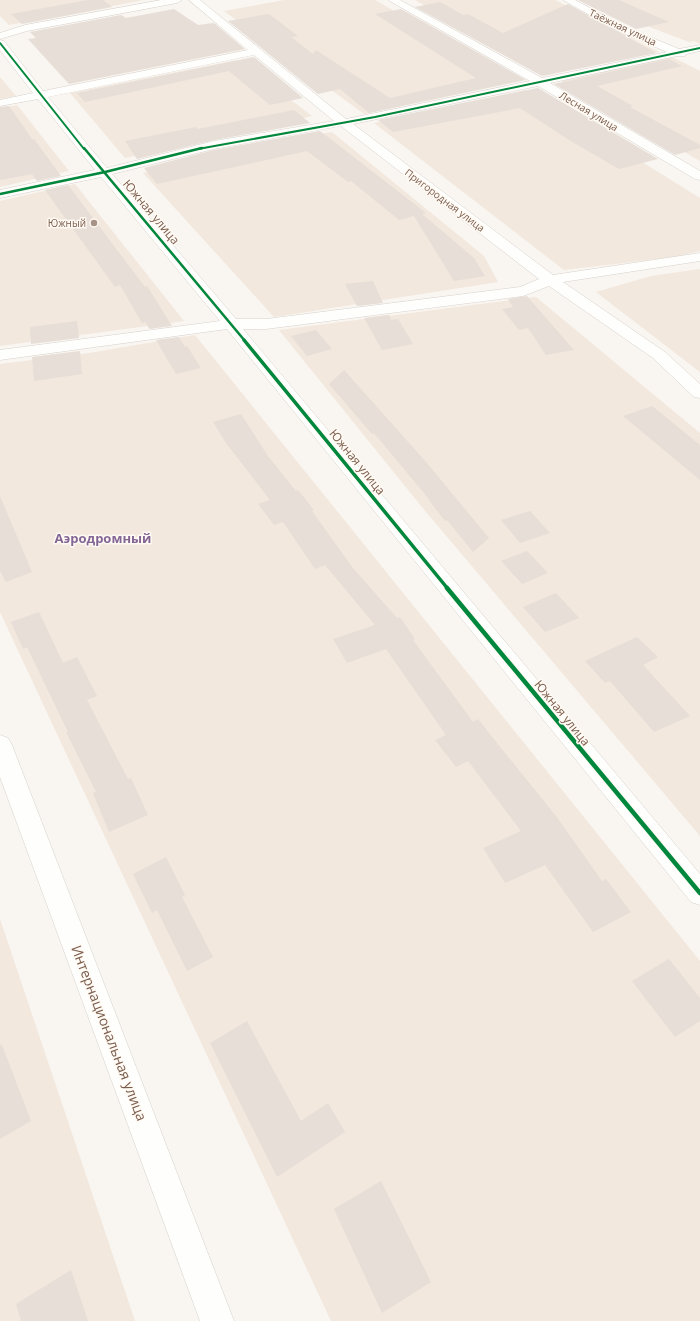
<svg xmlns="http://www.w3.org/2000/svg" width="700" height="1321" viewBox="0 0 700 1321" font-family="'Open Sans',sans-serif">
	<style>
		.residential { fill: #f2e8de }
		.building { fill: #e6ded7 }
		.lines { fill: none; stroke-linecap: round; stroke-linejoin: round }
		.minor-casing { stroke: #d7d1cb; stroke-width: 1 }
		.minor { fill: #fefefd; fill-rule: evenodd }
		.cycleway-far3-casing { stroke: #fffaf3; stroke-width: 3 }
		.cycleway-far2-casing { stroke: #fffaf3; stroke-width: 4 }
		.cycleway-far1-casing { stroke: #fffaf3; stroke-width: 5.5 }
		.cycleway-casing { stroke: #fffaf3; stroke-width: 7 }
		.cycleway-far3 { stroke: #00873e; stroke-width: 2 }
		.cycleway-far2 { stroke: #00873e; stroke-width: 2.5 }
		.cycleway-far1 { stroke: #00873e; stroke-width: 3.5 }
		.cycleway { stroke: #00873e; stroke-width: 4.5 }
		.poi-dot { fill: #a69286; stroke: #fffaf3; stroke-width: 1.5 }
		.labels { text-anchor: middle; stroke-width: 3; stroke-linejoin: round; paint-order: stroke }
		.far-street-label { font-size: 10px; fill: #7a5c4d; stroke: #fffaf3 }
		.far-poi-label { font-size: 10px; fill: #7a5c4d; stroke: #fffaf3; text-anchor: end }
		.street-label { font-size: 12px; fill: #7a5c4d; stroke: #fffaf3 }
		.neighbourhood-label { font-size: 13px; font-weight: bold; fill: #846695; stroke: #fffaf3 }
		.near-street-label { font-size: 14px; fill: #7a5c4d; stroke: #fffaf3 }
	</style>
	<rect width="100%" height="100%" fill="#f9f5f0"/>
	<!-- residential -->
	<g class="residential">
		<polygon points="0,0 144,0 9,25 0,16"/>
		<polygon points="284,0 375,0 515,81 364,114 224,11"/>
		<polygon points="415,0 555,0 659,52 546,75"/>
		<polygon points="592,0 700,0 700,44 694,41 689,42 647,26"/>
		<polygon points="672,57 700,71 700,161 561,81"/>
		<polygon points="238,60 312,116 125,158 70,93"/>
		<polygon points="0,77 16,96 0,99"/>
		<polygon points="526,90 700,198 700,251 674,257 564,270 374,123"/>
		<polygon points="17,105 69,171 0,187 0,109"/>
		<polygon points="332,132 484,256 498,282 274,317 143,173 220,154"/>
		<polygon points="75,184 184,321 0,346 0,201"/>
		<polygon points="700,269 700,372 596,292 651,276"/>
		<polygon points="536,297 700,433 700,836 421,506 279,330"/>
		<polygon points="195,335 700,961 700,1321 331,1321 0,612 0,364 89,353"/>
		<polygon points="0,919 135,1321 0,1321"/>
	</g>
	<!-- building -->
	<g class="building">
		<polygon points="88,0 103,0 112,7 22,24 11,14"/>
		<polygon points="578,0 619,0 669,22 636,29"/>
		<polygon points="440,2 463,15 468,14 503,33 568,4 656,53 542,76 415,7"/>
		<polygon points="174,9 198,25 214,23 245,49 69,84 28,39 36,38 30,32 121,15 126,18"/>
		<polygon points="401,9 526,80 369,113 340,89 318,94 228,21 269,14 298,36 291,37 313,54 316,50 390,98 476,78 375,14"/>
		<polygon points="254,57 303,98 270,105 229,71 85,102 77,93"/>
		<polygon points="669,59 682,66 597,86 633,106 630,107 700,145 700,148 675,155 554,84"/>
		<polygon points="538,88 658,159 619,169 569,140 520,108 393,132 378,120"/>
		<polygon points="9,106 32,139 34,139 61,176 37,181 32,174 0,180 0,107"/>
		<polygon points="294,110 310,123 214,140 137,159 125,141 196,127 198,129"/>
		<polygon points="320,131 426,213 422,214 474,258 485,276 454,281 414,216 399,220 351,181 348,182 307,151 157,184 144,168 214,150"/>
		<polygon points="68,185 145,287 147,286 172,326 149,329 146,322 142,323 120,285 115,287 45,190"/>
		<polygon points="373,281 383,303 357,306 345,284"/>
		<polygon points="527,296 533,303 574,350 546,355 528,328 519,330 502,309 513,307 508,299"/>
		<polygon points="389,315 391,320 398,319 413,344 382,350 364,318"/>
		<polygon points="77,321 79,338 31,344 30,327"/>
		<polygon points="316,330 332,349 307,356 291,336"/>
		<polygon points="179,337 185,347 187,346 201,368 176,374 156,340"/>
		<polygon points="80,351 82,374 34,381 32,357"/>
		<polygon points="344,370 426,462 489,538 473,552 447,520 445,521 428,499 429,499 374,433 372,434 329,384"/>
		<polygon points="652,406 700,445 700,480 623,416"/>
		<polygon points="241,414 268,456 296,491 298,490 314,510 312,511 353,568 397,618 400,617 415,639 413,640 473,722 478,719 501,748 556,816 602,881 606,879 631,912 593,932 545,865 505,883 483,848 521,831 468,761 456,767 435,740 446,735 386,649 347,663 333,639 375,625 325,565 315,569 283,522 274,525 258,504 270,500 226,443 213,422"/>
		<polygon points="0,496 32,572 6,582 0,571"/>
		<polygon points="530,511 550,533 520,543 501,520"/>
		<polygon points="527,551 548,573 522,584 501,561"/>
		<polygon points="556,593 579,618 545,632 523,607"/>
		<polygon points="39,612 63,663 77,657 97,696 87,700 128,779 131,778 148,815 109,832 93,793 96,792 66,732 68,732 27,647 23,649 11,622"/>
		<polygon points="637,637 658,657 643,665 690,716 654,732 610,681 605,683 585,661"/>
		<polygon points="166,857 185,895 182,897 213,957 187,971 157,910 152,913 133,874"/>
		<polygon points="669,959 700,998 700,1021 675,1037 632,981"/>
		<polygon points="247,1021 301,1121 328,1103 345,1132 277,1177 210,1043"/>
		<polygon points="0,1045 2,1045 31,1121 0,1139"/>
		<polygon points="381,1181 431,1282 382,1313 334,1209"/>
		<polygon points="71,1270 88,1321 21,1321 16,1304"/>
	</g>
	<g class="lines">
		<defs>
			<g id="minor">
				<polygon points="161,0 182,0 177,3 27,31 0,39 0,33 25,25"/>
				<path d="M189,0h11l146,119 184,-38 -142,-81h12l142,78 125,-26 -49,-21 -55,-31h12l51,27 53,22 21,-4v6l-14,3 -1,2h-8l-127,27 150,88v9l-5,-1 -157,-93 -185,38 200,151 147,-22v8l-137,21 102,70 35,32v14l-6,-1 -41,-39 -104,-72 -26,10 -257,33h-23l457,545v31l-9,-3 -464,-573 -227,31v-10l220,-29 -119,-144 -101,21v-8l95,-20 -57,-71 -38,7v-6l33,-7 -33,-43v-10l4,1 39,50 205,-41zM254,55l80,66 -120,20 -107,27 -59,-71zM341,126l198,153 -19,8 -254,32h-30l-124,-145 102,-25z"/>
				<polygon points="0,735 8,738 12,745 234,1321 200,1321 0,777"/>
			</g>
		</defs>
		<!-- minor casing -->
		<use href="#minor" class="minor-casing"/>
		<!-- minor -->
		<use href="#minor" class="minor"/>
		<defs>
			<g id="cycleway-far3">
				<polyline points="0,43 84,149"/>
				<polyline points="198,149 375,117 700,48"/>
			</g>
			<g id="cycleway-far2">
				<polyline points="84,148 245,341"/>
				<polyline points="0,194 105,172 202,148"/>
			</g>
			<polyline id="cycleway-far1" points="244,340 448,589"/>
			<polyline id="cycleway" points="447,588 700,893"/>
		</defs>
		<!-- cycleway-far3 casing -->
		<use href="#cycleway-far3" class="cycleway-far3-casing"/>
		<!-- cycleway-far2 casing -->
		<use href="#cycleway-far2" class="cycleway-far2-casing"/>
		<!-- cycleway-far1 casing -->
		<use href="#cycleway-far1" class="cycleway-far1-casing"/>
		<!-- cycleway casing -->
		<use href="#cycleway" class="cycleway-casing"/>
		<!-- cycleway-far3 -->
		<use href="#cycleway-far3" class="cycleway-far3"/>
		<!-- cycleway-far2 -->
		<use href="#cycleway-far2" class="cycleway-far2"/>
		<!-- cycleway-far1 -->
		<use href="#cycleway-far1" class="cycleway-far1"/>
		<!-- cycleway -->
		<use href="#cycleway" class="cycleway"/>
	</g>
	<!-- markers -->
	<circle class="poi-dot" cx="94" cy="223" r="4"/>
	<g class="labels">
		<!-- far-street labels -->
		<g class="far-street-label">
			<text transform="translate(623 27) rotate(25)" y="4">Таёжная улица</text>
			<text transform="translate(589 111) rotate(31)" y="4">Лесная улица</text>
			<text transform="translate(445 200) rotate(37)" y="4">Пригородная улица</text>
		</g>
		<!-- far-poi labels -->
		<g class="far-poi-label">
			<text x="86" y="227">Южный</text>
		</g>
		<!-- street labels -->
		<g class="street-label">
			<text transform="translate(151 212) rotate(50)" y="4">Южная улица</text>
			<text transform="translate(357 462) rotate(51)" y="4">Южная улица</text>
			<text transform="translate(562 713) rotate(51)" y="4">Южная улица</text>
		</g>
		<!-- neighbourhood labels -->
		<g class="neighbourhood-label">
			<text x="103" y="543">Аэродромный</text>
		</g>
		<!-- near-street labels -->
		<g class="near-street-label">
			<text transform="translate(109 1033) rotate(69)" y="5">Интернациональная улица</text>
		</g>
	</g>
</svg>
